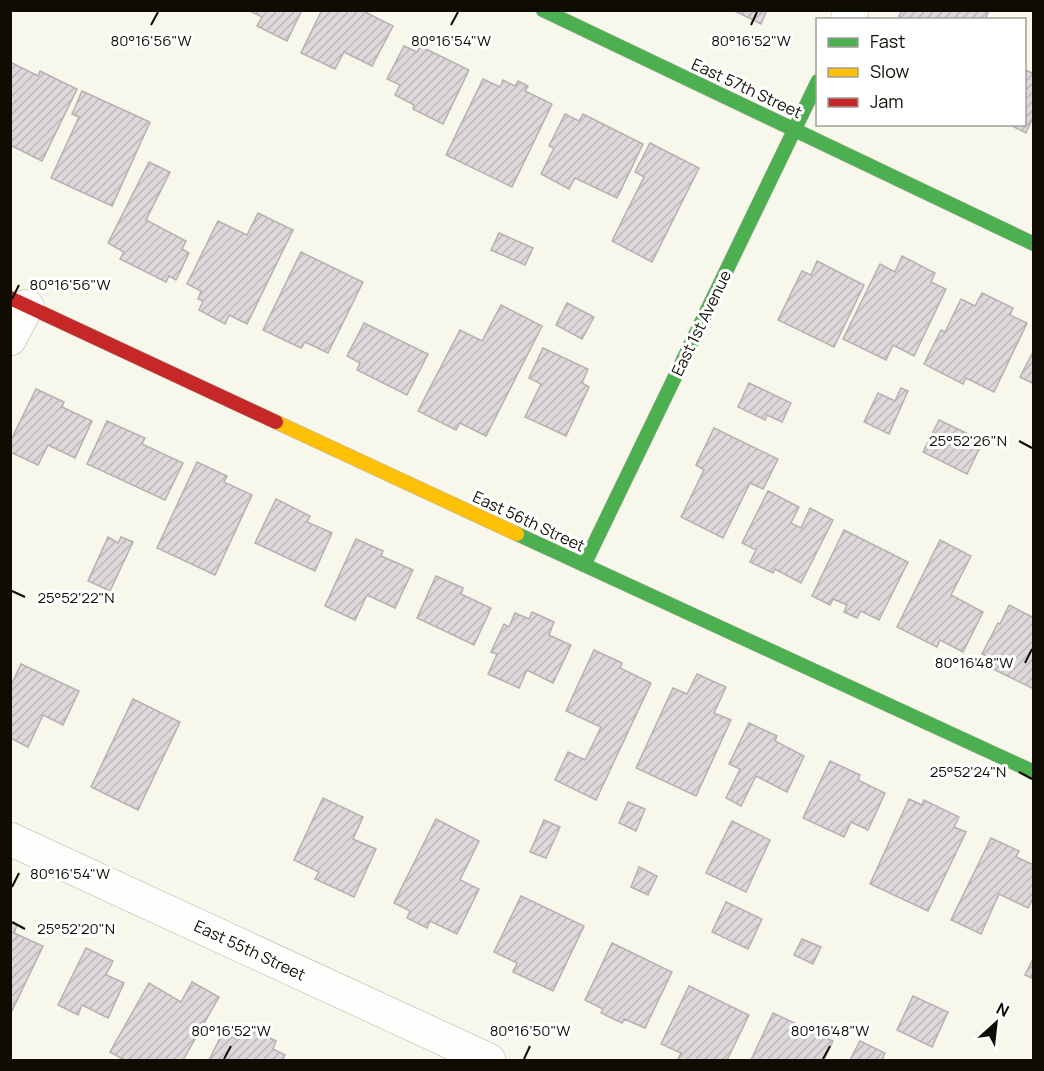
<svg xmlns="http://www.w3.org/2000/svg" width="1044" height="1071" viewBox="0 0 1044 1071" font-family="Manrope,sans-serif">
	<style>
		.building { fill: url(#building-hatch); stroke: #b5b1b1; stroke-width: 1.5 }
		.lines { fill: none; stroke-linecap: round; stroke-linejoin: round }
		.street-casing { stroke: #b5b3a8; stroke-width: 34 }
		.fast-casing { stroke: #b5b3a8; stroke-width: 15 }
		.slow-casing { stroke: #b5b3a8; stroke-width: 15 }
		.jam-casing { stroke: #b5b3a8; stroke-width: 15 }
		.street { stroke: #fefefc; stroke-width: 33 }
		.fast { stroke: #4caf50; stroke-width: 14 }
		.slow { stroke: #ffc107; stroke-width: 14 }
		.jam { stroke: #c62828; stroke-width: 14 }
		.ticks { fill: none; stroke: #0f0d03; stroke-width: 2 }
		.labels { text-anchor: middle; stroke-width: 6; stroke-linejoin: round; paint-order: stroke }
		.street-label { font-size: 16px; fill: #0f0d03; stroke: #fff }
		.ticks-label { font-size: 15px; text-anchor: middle; fill: #0f0d03; stroke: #fff; stroke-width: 6; stroke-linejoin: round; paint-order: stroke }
	</style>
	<defs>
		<pattern id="building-hatch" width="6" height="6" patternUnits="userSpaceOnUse" patternTransform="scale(1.5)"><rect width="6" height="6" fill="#ddd8d9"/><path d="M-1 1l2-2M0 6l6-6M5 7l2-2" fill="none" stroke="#bcb8b9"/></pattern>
	</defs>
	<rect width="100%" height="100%" fill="#f8f7ec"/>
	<!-- building -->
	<g class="building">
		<polygon points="248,10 302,10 287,41 257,26 262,17"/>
		<polygon points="322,10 368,10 367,13 393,26 372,66 344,52 335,69 301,53"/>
		<polygon points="733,10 767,10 761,24"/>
		<polygon points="902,10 989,10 985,20 897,20"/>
		<polygon points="404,46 417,52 420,46 469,70 443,124 413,109 414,105 395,95 400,85 387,79"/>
		<polygon points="10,62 38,76 40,71 77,89 42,161 10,145"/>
		<polygon points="1024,69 1034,74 1034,115 1026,133 1008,124 1024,124"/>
		<polygon points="483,79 500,87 503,80 515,86 518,81 528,86 525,91 552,104 512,187 446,155"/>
		<polygon points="82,91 150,122 112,206 51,178 79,117 72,114"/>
		<polygon points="565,114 579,121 583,114 643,144 617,198 575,178 569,189 541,174 554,148 549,146"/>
		<polygon points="650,143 699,168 652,262 612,241 644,177 635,172"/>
		<polygon points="149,162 170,172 146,220 186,241 182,249 189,253 176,280 169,276 166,282 120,259 124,252 108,243"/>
		<polygon points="258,213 293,230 247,324 229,315 225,324 199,310 203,301 198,299 201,291 187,284 218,221 247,235"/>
		<polygon points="499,233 533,248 525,265 491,250"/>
		<polygon points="301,252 363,282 328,353 305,342 301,348 263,330"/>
		<polygon points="902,256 935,273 931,282 946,289 914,356 893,345 886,360 843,339 880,264 895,272"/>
		<polygon points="817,261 864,285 834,347 778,320 802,271 811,275"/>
		<polygon points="982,293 1013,308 1010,315 1027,323 994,392 966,378 963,384 924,364 941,330 945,332 961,299 975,306"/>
		<polygon points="567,303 594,317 582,339 556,325"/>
		<polygon points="501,305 542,326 486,436 460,423 456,430 418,411 460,330 482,341"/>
		<polygon points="364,323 428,354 407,395 357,370 360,363 347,356"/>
		<polygon points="543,348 588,369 582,383 589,387 566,436 525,417 541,384 529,378"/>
		<polygon points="1034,350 1034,384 1020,377"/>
		<polygon points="749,383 791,403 782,422 767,415 765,420 738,407"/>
		<polygon points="901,388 908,391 889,434 864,422 878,393 895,401"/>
		<polygon points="36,389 64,402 62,407 92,421 75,458 48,445 38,465 10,452 10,442"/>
		<polygon points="939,420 983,441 967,474 923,452"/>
		<polygon points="107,421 145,438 142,444 183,463 165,500 87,464"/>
		<polygon points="714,428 778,459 763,489 750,483 723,538 681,517 704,470 696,465"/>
		<polygon points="197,462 227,476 224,482 252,495 215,575 157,548"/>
		<polygon points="768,491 799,507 791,523 801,528 810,508 833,520 801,583 775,569 773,573 750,562 756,550 742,543"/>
		<polygon points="276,499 310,516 307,522 332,533 315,571 255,543"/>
		<polygon points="844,530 908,562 879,620 861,611 857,618 844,612 847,605 833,599 830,605 812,596"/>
		<polygon points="108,537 118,543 121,537 133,542 110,591 88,581"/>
		<polygon points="356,539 383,551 381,556 413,570 395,608 367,595 355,620 325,606"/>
		<polygon points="940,540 971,556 951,595 983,612 963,652 940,640 937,647 897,627"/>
		<polygon points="436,576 463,588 461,594 491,608 474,645 417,618"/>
		<polygon points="1009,605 1034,618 1034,689 993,669 997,662 982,654 998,623 1000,624"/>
		<polygon points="532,612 554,622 549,635 571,645 553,683 527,670 519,688 488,674 497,654 491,652 504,624 509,627 515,613 529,619"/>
		<polygon points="594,650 622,663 620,668 651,683 596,800 555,780 568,752 585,760 601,727 566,711"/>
		<polygon points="21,664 79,691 63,725 43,715 28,747 10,738 10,682 12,683"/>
		<polygon points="697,674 726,687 714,713 731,720 696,796 636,768 673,688 687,694"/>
		<polygon points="133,699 180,722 138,810 91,787"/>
		<polygon points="749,723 777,736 775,741 804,756 787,792 756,776 741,806 726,798 740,769 729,764"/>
		<polygon points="830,761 860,775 858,780 885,793 868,830 851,822 844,837 803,818"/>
		<polygon points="323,798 363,817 353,839 376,849 354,897 315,879 319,872 294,860"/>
		<polygon points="909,799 922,805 924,800 959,817 954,827 966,832 928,911 870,884"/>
		<polygon points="628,802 645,809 636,831 619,823"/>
		<polygon points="436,819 479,841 460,880 479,889 457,934 430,921 427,928 407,918 410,911 394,903"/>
		<polygon points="544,820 560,827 546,858 530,852"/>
		<polygon points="732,821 770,840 746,892 706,873"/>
		<polygon points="991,838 1019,851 1016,857 1034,865 1034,896 1028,908 999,894 981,934 951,920"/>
		<polygon points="639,867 657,876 648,895 631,887"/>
		<polygon points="521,896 584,926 553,991 513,972 517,963 494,952"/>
		<polygon points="726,902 762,919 748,949 712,932"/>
		<polygon points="10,922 17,925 14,933 43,946 10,1015"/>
		<polygon points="802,939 821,947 813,964 794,955"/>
		<polygon points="612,943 672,972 645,1028 624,1019 622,1023 601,1013 603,1009 585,1000"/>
		<polygon points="86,948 113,961 106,975 124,983 108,1018 82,1005 78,1015 58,1005"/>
		<polygon points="1034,957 1034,979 1025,975"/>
		<polygon points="192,982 219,997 183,1060 124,1060 110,1052 149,983 181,1002"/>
		<polygon points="689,986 749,1015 727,1060 682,1060 678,1059 681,1053 661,1044"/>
		<polygon points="913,996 948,1012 932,1047 897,1030"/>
		<polygon points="773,1013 833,1041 824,1060 751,1060"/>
		<polygon points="242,1025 276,1041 273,1049 285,1055 282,1060 209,1060 223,1032 236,1039"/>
		<polygon points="860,1041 885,1053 882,1060 850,1060"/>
	</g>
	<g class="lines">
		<defs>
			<g id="street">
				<polyline points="847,20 852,10"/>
				<polyline points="10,339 27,306"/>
				<polyline points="10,839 489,1060"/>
			</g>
			<g id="fast">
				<polyline points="543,10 1034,244"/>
				<polyline points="517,534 1034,772"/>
				<polyline points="584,565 818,81"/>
			</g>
			<polyline id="slow" points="276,422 517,534"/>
			<polyline id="jam" points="10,298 276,422"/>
		</defs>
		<!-- street casing -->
		<use href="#street" class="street-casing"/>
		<!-- fast casing -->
		<use href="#fast" class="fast-casing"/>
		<!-- slow casing -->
		<use href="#slow" class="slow-casing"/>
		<!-- jam casing -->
		<use href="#jam" class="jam-casing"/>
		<!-- street -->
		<use href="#street" class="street"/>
		<!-- fast -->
		<use href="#fast" class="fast"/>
		<!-- slow -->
		<use href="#slow" class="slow"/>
		<!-- jam -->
		<use href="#jam" class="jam"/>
	</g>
	<!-- ticks -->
	<path class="ticks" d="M151,25l7,-13M451,25l7,-13M751,25l6,-13M12,299l7,-14M1019,441l13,7M12,591l13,6M1025,663l7,-14M1019,772l13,7M12,887l7,-14M12,922l13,7M224,1059l7,-13M524,1059l6,-13M823,1059l7,-13"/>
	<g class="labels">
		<!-- street labels -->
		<g class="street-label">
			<text transform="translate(747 88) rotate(25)" y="6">East 57th Street</text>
			<text transform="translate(701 323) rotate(-64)" y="6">East 1st Avenue</text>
			<text transform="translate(529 521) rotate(25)" y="6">East 56th Street</text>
			<text transform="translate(250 950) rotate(25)" y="6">East 55th Street</text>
		</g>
	</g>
	<g class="ticks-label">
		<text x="151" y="46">80°16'56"W</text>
		<text x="451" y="46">80°16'54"W</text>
		<text x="751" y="46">80°16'52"W</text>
		<text x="70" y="290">80°16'56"W</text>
		<text x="968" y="446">25°52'26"N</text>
		<text x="76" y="603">25°52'22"N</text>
		<text x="974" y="668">80°16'48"W</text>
		<text x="968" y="777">25°52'24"N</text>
		<text x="70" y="879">80°16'54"W</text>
		<text x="76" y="934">25°52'20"N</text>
		<text x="231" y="1036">80°16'52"W</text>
		<text x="530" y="1036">80°16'50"W</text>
		<text x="830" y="1036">80°16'48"W</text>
	</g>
	<!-- border -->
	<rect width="1044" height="1071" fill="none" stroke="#0f0d03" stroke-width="24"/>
	<!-- legend -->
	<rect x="816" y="18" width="210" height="108" fill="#ffffff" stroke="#9f9e9a" stroke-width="1.5"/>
	<rect x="828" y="38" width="30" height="9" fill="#4caf50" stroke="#9f9e9a" stroke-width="1.5"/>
	<text x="870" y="48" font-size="18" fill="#0f0d03">Fast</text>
	<rect x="828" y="68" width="30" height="9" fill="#ffc107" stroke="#9f9e9a" stroke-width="1.5"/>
	<text x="870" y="78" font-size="18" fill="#0f0d03">Slow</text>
	<rect x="828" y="98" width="30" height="9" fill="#c62828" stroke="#9f9e9a" stroke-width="1.5"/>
	<text x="870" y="108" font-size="18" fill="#0f0d03">Jam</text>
	<!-- north arrow -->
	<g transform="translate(996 1023) rotate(27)" stroke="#ffffff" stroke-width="4.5" paint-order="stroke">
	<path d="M0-4.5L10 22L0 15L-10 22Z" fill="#0f0d03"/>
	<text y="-9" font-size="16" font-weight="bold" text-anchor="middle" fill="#0f0d03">N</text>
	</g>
</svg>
